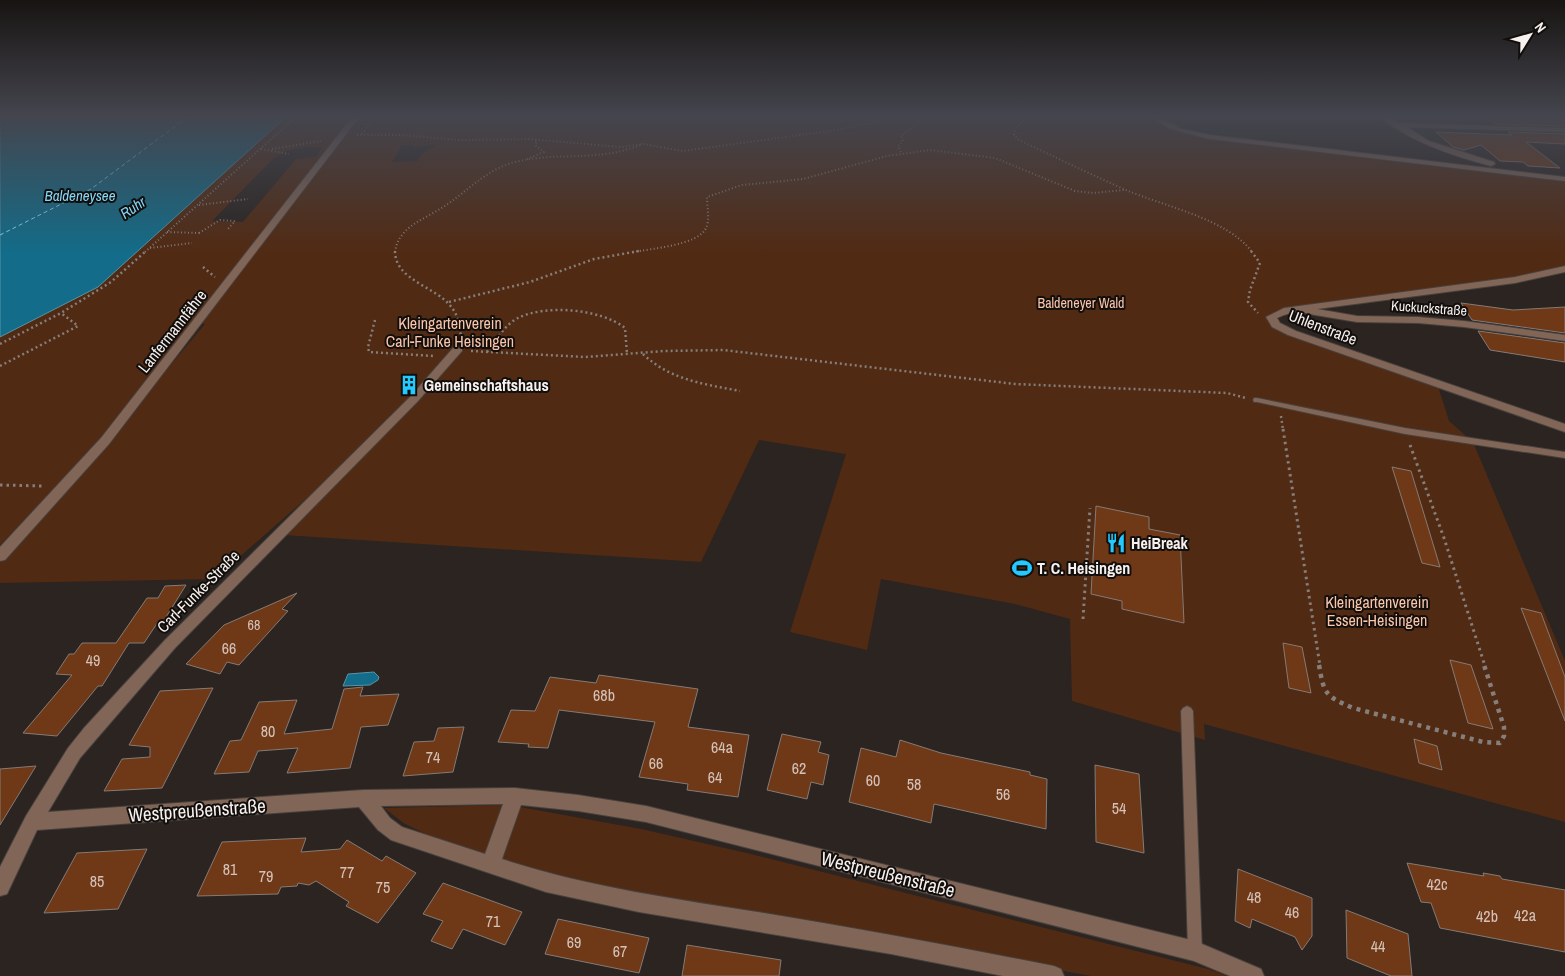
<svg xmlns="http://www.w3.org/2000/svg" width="1565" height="976" viewBox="0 0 1565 976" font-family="'Archivo Narrow',sans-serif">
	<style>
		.green { fill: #512a13; fill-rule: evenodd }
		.water { fill: #136c89; stroke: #5794a7 }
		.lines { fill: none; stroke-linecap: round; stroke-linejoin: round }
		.ferry { stroke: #82d7fa; stroke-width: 1; stroke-dasharray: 4 3; stroke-linecap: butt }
		.building { fill: #6f3817; stroke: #847b76 }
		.lane-casing { stroke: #47413d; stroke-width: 2 }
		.street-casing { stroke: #47413d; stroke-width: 2 }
		.path-far3 { stroke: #857e7b; stroke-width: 2; stroke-dasharray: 1 2.5; stroke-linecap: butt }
		.path-far2 { stroke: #857e7b; stroke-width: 2.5; stroke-dasharray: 2 3; stroke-linecap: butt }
		.path-far1 { stroke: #857e7b; stroke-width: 3; stroke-dasharray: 2.5 4; stroke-linecap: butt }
		.path { stroke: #857e7b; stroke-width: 4.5; stroke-dasharray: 4 5; stroke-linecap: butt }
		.lane { fill: #816658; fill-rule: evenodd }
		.street { fill: #816658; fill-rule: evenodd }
		.labels { text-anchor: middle; stroke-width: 4; stroke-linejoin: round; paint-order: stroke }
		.far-park-label { font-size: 14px; fill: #fbc5aa; stroke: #110e0c }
		.far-street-label { font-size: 14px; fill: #f6f0ee; stroke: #110e0c }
		.number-label { font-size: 14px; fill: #d4c2b8 }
		.far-water-label { font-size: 15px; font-style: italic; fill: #82d7fa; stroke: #110e0c }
		.park-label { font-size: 16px; fill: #fbc5aa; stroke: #110e0c }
		.street-label { font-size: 16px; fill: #f6f0ee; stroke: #110e0c }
		.poi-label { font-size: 16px; font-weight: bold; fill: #f6f0ee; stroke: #110e0c; text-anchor: start }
		.near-number-label { font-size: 16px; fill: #d4c2b8 }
		.near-street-label { font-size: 19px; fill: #f6f0ee; stroke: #110e0c }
	</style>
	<rect width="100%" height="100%" fill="#2b2420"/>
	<!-- green -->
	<g class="green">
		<path d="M287,116h864c27,23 71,22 105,27 103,16 206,26 309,37v87l-32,8 -251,35 -11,4 -3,6 5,5 165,61 11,35 24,21 92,219v161l-361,-98 1,16 -133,-39 -2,-82 -55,-15 -134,-25 -14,71 -77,-18 56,-178 -87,-14 -58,122 -417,-27 78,-85 -148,129 -214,4v-24l107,-118 98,-117 -10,-2 -95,120 -100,103v-208l98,-51zM402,145h11l2,2 21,-2 -15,10 -4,6 -25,1zM305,147h17l-6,10 -20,2 -53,63 -31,-1 61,-62 13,-8z"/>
		<polygon points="509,805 641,829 751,854 1208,969 1227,976 1091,976 746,913 560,877 507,862 428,835 405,824 384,808"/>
	</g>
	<!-- water -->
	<g class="water">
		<polygon points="0,116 287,116 98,287 0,337"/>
		<polygon points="374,672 379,677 378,680 370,685 343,686 348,674"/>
	</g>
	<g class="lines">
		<!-- ferry -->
		<polyline class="ferry" points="0,235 91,189 189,116"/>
	</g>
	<!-- building -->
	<g class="building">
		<polygon points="1484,116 1565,116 1565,126 1496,124"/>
		<polygon points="1436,132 1512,135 1508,132 1565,134 1565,144 1526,142 1560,168 1528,166 1523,162 1500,161 1481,145 1464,150 1453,147"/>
		<polygon points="1461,303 1513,310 1565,307 1565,333 1472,320"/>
		<polygon points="1478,331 1565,343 1565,362 1490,350"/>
		<polygon points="1392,467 1411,471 1440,567 1422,563"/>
		<polygon points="1096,506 1149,517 1149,529 1180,535 1184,623 1122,609 1122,601 1091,594"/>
		<polygon points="186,585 163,622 158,622 144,643 129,643 102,686 98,686 57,736 23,733 72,675 56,674 69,654 74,654 82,643 116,643 147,598 158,598 165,586"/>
		<polygon points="297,593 282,609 288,611 239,665 227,662 220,674 186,664 224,625"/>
		<polygon points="1521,608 1541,613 1565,677 1565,721"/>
		<polygon points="1283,643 1302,647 1311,693 1289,688"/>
		<polygon points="1450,660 1471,665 1493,729 1468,723"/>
		<polygon points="599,675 698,689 688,727 749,735 738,797 687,790 688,784 639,777 655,722 559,710 548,748 528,747 529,744 498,742 511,710 535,711 550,677 596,683"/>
		<polygon points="363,687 360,696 399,694 388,725 361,727 350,768 287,773 298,748 258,751 249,772 214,774 230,741 241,740 259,702 297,700 284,734 332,729 344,689"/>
		<polygon points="213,688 162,788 104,791 122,759 150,757 150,747 129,745 160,691"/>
		<polygon points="464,727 453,772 403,776 414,742 434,741 438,728"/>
		<polygon points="782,734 821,742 818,752 829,755 823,785 811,782 807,799 767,790"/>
		<polygon points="1414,739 1437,746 1442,770 1419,763"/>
		<polygon points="900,740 941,753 1030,772 1030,775 1047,779 1046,829 934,804 931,823 849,802 861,748 896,757"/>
		<polygon points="1095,765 1139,774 1144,853 1096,842"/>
		<polygon points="36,766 0,825 0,769"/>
		<polygon points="306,838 301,852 340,849 347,840 382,861 386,856 416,873 378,923 346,906 349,902 316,881 309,885 298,883 297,886 281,887 278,894 197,896 222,842"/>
		<polygon points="147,849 118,909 44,913 77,853"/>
		<polygon points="1407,863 1484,876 1483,873 1500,876 1502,879 1565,890 1565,952 1440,928 1431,903 1421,902"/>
		<polygon points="1238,869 1312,898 1312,936 1302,950 1295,937 1252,919 1250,928 1235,921"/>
		<polygon points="443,883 522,912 505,945 463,929 452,949 431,941 443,921 423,914"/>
		<polygon points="1346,910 1408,934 1412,976 1391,976 1347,958"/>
		<polygon points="558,919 649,938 639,973 545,954"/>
		<polygon points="687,945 781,960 779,976 682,976"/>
	</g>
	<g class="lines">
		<defs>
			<g id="lane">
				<polygon points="1254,398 1257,398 1405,428 1565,452 1565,458 1405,434 1257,402 1254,402 1253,400"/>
				<polygon points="1187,706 1191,708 1193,711 1202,951 1200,956 1195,958 1190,956 1188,951 1181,711 1183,708"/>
			</g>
			<g id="street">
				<polygon points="353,116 360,116 109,444 5,560 0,561 0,547 101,438"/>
				<polygon points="1150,116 1157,116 1182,129 1210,135 1565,177 1565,181 1210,139 1170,129"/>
				<path d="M1379,116h8l12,7 166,5v4l-158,-5 22,14 65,21 1,2 -4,2c-38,-10 -83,-25 -112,-50z"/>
				<path d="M1565,266v6l-50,11 -198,26 40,7 61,1 46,4 101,14v6l-101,-14 -46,-4 -61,-1 -48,-8c-10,-4 -22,-1 -32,4l3,5 16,8 269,93v8l-277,-97 -16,-8 -6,-10 18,-9 231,-31z"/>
				<path d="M458,346l4,1v4l-44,50 -243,247 -95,110 -32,54 315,-22 152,-2 63,7 68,11 549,135 66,28 3,7h-34l-36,-15 -548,-139 -68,-11 -57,-6 -19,54c85,28 174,40 262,54 97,16 194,34 290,53l7,3 3,7h-61l-112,-22 -252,-42 -93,-20 -155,-52 -13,-10 -19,-23 -322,23 -30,64 -7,2v-29l26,-51 42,-68 16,-20 81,-88 245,-243 44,-50zM503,804l-18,50 -83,-27 -12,-9 -9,-12z"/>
			</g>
		</defs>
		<!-- lane casing -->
		<use href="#lane" class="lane-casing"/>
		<!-- street casing -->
		<use href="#street" class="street-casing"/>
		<!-- path-far3 -->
		<g class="path-far3">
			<path d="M1034,116c-10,4 -18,8 -20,19l5,5c36,17 71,34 107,50 37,16 102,29 126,62"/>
			<polyline points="362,134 374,116"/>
			<polyline points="357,135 400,135 459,140 529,139 621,147 643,144 683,151 837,130 903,116"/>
			<polyline points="261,149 289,154"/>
			<polyline points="272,149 321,141"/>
			<polyline points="901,152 898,146 903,141 901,136 926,116"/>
			<polyline points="527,159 544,152 535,145 537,141 535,140"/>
			<polyline points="199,205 248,199"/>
			<polyline points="167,232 200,233"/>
			<polyline points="199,233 220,220 235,221 228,229"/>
			<polyline points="150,248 192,243"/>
			<polyline points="145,252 297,116"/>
			<path d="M395,252c3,-24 27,-32 45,-43 25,-15 46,-40 75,-47 44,-11 83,1 128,-18"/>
			<path d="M633,252c16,-3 66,-7 73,-24 4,-8 1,-22 1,-31l35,-12 61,-6 84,-23 43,-6 65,8 80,33 18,2 31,-3"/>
		</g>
		<!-- path-far2 -->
		<g class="path-far2">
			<path d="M395,251c0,30 43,36 57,57 7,9 8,19 9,30"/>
			<polyline points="1251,251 1260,263 1250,290 1248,302 1258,313"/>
			<polyline points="203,267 215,277"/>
			<polyline points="449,302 530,282 594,259 639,251"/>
			<polyline points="375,320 368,347 369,352 433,356"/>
			<polyline points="0,344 61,313 111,282 146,251"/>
			<polyline points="471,351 585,357 664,351 723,350 1015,384 1227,393 1246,398"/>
			<path d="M487,352c9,-11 17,-27 31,-34 28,-14 83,-9 107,10l2,26"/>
			<path d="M643,354c27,26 61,30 97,37"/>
			<polyline points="0,366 78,326 61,313"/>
			<polyline points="1281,416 1283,430"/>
		</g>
		<!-- path-far1 -->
		<g class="path-far1">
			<polyline points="1283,429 1320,666"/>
			<polyline points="1410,445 1444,538 1485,666"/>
			<polyline points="0,485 42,486"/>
			<polyline points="1083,619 1090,508"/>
		</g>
		<!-- path -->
		<path class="path" d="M1319,665c5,29 6,31 34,43l130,34 17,1 4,-7v-9l-20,-62"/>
		<!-- lane -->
		<use href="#lane" class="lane"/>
		<!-- street -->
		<use href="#street" class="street"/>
	</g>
	<!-- sky -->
	<linearGradient id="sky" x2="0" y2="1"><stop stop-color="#181412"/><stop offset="0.46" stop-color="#44454e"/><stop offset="1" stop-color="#44454e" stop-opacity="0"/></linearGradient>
	<rect width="1565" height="253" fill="url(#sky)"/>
	<!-- icons -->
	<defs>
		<symbol id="building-bare" viewBox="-9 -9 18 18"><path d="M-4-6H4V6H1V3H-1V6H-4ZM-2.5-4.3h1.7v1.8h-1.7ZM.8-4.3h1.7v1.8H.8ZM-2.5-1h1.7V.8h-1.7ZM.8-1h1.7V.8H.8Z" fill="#24c9fe" stroke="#110e0c" stroke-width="2.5" paint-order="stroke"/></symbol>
		<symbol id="restaurant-bare" viewBox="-9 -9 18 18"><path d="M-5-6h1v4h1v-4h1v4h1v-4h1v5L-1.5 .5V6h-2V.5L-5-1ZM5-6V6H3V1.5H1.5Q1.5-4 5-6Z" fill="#24c9fe" stroke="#110e0c" stroke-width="2.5" paint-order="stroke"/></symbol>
		<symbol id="stadium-bare" viewBox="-9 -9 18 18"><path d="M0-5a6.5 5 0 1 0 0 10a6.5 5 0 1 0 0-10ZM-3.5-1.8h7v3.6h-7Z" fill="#24c9fe" stroke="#110e0c" stroke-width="2.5" paint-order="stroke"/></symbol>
	</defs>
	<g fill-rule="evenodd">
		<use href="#building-bare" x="395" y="371" width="28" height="28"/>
		<use href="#restaurant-bare" x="1102" y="529" width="28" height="28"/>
		<use href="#stadium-bare" x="1008" y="554" width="28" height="28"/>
	</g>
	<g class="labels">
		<!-- far-park labels -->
		<g class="far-park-label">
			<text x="1081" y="308">Baldeneyer Wald</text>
		</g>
		<!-- far-street labels -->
		<g class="far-street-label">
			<text transform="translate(1429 308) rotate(4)" y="5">Kuckuckstraße</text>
		</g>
		<!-- number labels -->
		<g class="number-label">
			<text x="254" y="630">68</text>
		</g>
		<!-- far-water labels -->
		<g class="far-water-label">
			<text x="80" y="201">Baldeneysee</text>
			<text transform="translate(133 208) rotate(-34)" y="5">Ruhr</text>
		</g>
		<!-- park labels -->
		<g class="park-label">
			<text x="450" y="329">Kleingartenverein<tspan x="450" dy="18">Carl-Funke Heisingen</tspan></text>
			<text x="1377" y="608">Kleingartenverein<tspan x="1377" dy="18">Essen-Heisingen</tspan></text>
		</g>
		<!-- street labels -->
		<g class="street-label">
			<text transform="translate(1323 327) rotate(21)" y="6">Uhlenstraße</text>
			<text transform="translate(172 331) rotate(-52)" y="6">Lanfermannfähre</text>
			<text transform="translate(198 591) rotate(-45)" y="6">Carl-Funke-Straße</text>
		</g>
		<!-- poi labels -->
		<g class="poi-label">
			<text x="424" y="391">Gemeinschaftshaus</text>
			<text x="1131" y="549">HeiBreak</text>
			<text x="1037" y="574">T. C. Heisingen</text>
		</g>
		<!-- near-number labels -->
		<g class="near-number-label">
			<text x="229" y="654">66</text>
			<text x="93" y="666">49</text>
			<text x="604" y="701">68b</text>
			<text x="268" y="737">80</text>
			<text x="722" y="753">64a</text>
			<text x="433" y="763">74</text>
			<text x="656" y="769">66</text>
			<text x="799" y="774">62</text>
			<text x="715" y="783">64</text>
			<text x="873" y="786">60</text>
			<text x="914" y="790">58</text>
			<text x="1003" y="800">56</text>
			<text x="1119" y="814">54</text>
			<text x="230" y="875">81</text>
			<text x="347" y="878">77</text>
			<text x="266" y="882">79</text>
			<text x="97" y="887">85</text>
			<text x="1437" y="890">42c</text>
			<text x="383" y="893">75</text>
			<text x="1254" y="903">48</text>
			<text x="1292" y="918">46</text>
			<text x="1525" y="921">42a</text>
			<text x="1487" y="922">42b</text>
			<text x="493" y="927">71</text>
			<text x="574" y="948">69</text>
			<text x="1378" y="952">44</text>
			<text x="620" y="957">67</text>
		</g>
		<!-- near-street labels -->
		<g class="near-street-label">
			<text transform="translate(197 810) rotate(-4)" y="7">Westpreußenstraße</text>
			<text transform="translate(888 874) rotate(14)" y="7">Westpreußenstraße</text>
		</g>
	</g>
	<!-- north arrow -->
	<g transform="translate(1530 35) rotate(53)" stroke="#110e0c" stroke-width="4" paint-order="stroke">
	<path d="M0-4L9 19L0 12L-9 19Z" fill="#f6f0ee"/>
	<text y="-8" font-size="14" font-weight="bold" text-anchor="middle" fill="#f6f0ee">N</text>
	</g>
</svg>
